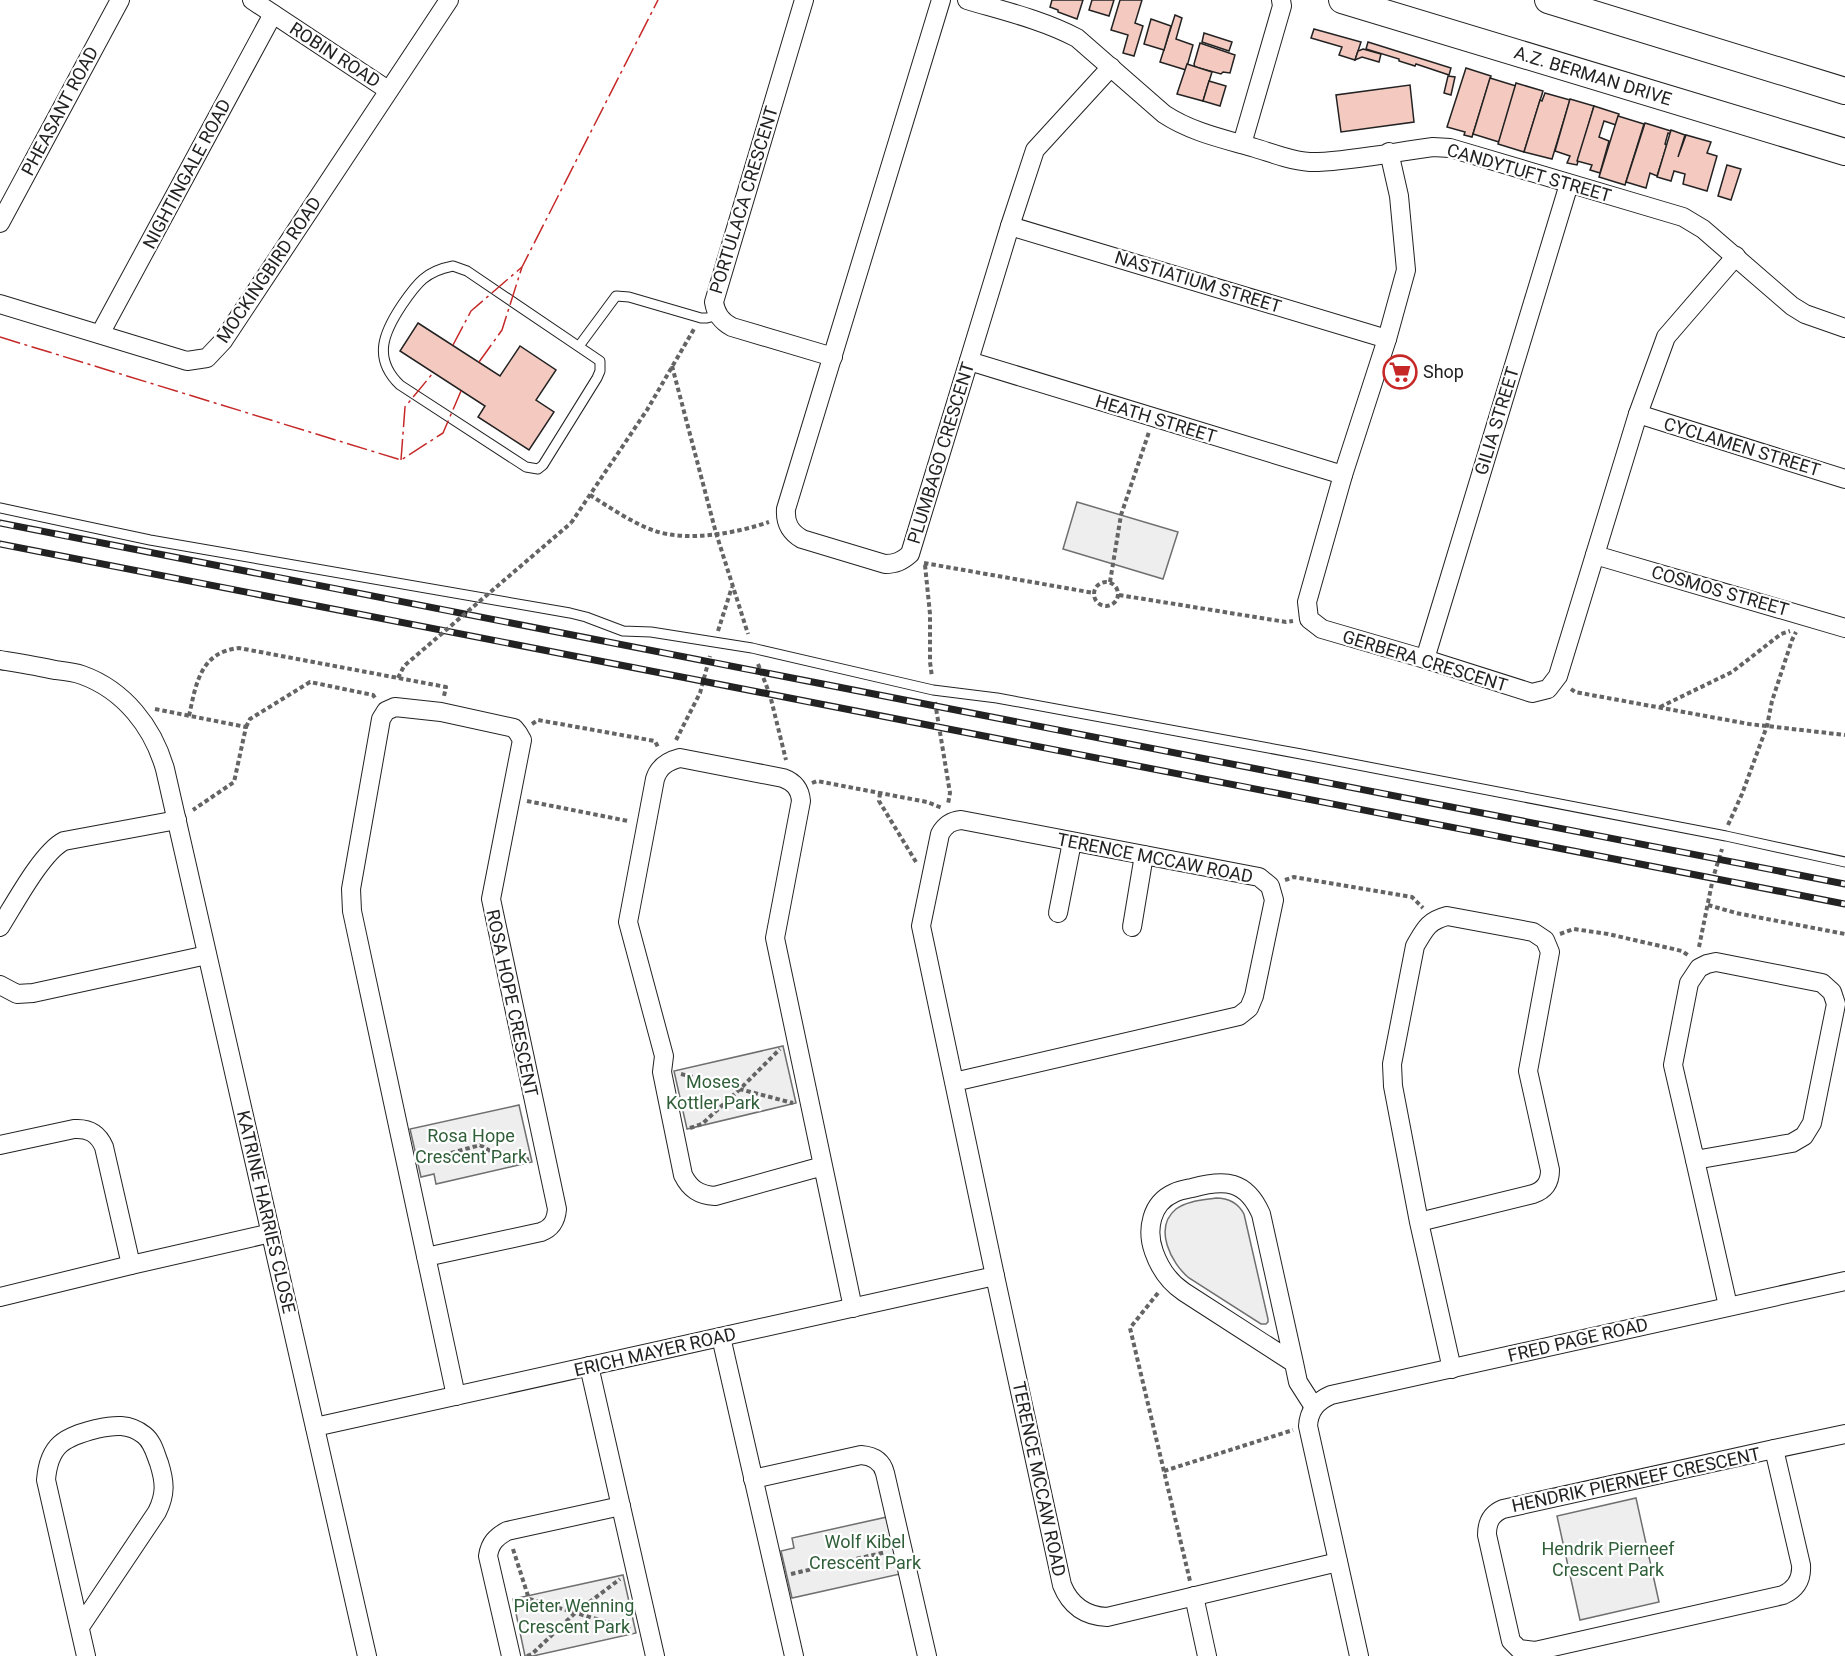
<svg xmlns="http://www.w3.org/2000/svg" width="1845" height="1656" viewBox="0 0 1845 1656" font-family="Roboto,sans-serif">
	<style>
		.green { fill: #eee; stroke: #6f6f6f; stroke-width: 1.5 }
		.building { fill: #f3c9c0; stroke: #222; stroke-width: 1.5 }
		.lines { fill: none; stroke-linecap: round; stroke-linejoin: round }
		.service-casing { stroke: #222; stroke-width: 11 }
		.minor-casing { stroke: #222; stroke-width: 20 }
		.secondary-casing { stroke: #222; stroke-width: 28 }
		.path { stroke: #646464; stroke-width: 4; stroke-dasharray: 4.5 3; stroke-linecap: butt }
		.service { stroke: #fff; stroke-width: 9 }
		.minor { stroke: #fff; stroke-width: 18 }
		.secondary { stroke: #fff; stroke-width: 26 }
		.rail-casing { stroke: #222; stroke-width: 7 }
		.rail { stroke: #fff; stroke-width: 4.5; stroke-dasharray: 14; stroke-linecap: butt }
		.path-bridge { stroke: #646464; stroke-width: 4; stroke-dasharray: 4.5 3; stroke-linecap: butt }
		.power { stroke: #c62828; stroke-width: 1.5; stroke-dasharray: 21 4.5 3 4.5; stroke-linecap: butt }
		.labels { text-anchor: middle; stroke-width: 4.5; stroke-linejoin: round; paint-order: stroke }
		.street-label { font-size: 18px; fill: #222; stroke: #fff }
		.poi-label { font-size: 18px; fill: #222; stroke: #fff; text-anchor: start }
		.park-label { font-size: 18px; fill: #2f5e38; stroke: #fff }
	</style>
	<rect width="100%" height="100%" fill="#fff"/>
	<!-- green -->
	<g class="green">
		<polygon points="1077,502 1178,532 1163,579 1063,549"/>
		<polygon points="783,1046 796,1103 687,1129 674,1071"/>
		<polygon points="519,1105 532,1162 436,1184 434,1174 421,1177 410,1129"/>
		<path d="M1216,1198c13,0 22,5 28,16l24,105v3l-2,2h-5l-72,-46c-18,-15 -36,-50 -13,-69 10,-8 28,-9 40,-11z"/>
		<polygon points="1636,1498 1659,1602 1580,1620 1557,1516"/>
		<polygon points="887,1517 900,1574 792,1598 781,1551 794,1548 792,1538"/>
		<polygon points="623,1575 636,1633 533,1656 525,1656 513,1599"/>
	</g>
	<!-- building -->
	<g class="building">
		<polygon points="1052,0 1083,0 1077,19 1058,12 1058,10 1050,7"/>
		<polygon points="1092,0 1114,0 1109,16 1089,10"/>
		<polygon points="1120,0 1142,0 1135,23 1143,26 1134,56 1123,53 1128,35 1111,30"/>
		<polygon points="1175,15 1182,18 1176,39 1193,45 1186,70 1160,62"/>
		<polygon points="1151,19 1171,26 1164,50 1144,44"/>
		<polygon points="1314,29 1361,42 1355,60 1339,55 1342,47 1311,38"/>
		<polygon points="1204,33 1232,42 1229,51 1202,42"/>
		<polygon points="1368,42 1451,68 1449,75 1416,64 1415,66 1399,61 1399,59 1366,49"/>
		<polygon points="1200,43 1235,55 1230,73 1223,72 1221,74 1195,67 1194,64"/>
		<polygon points="1363,49 1381,54 1379,62 1362,57 1355,60 1358,51"/>
		<polygon points="1187,64 1212,72 1203,101 1177,94"/>
		<polygon points="1466,68 1491,76 1472,137 1464,135 1465,132 1447,127"/>
		<polygon points="1448,76 1455,77 1451,95 1444,93"/>
		<polygon points="1490,78 1516,86 1499,142 1473,134"/>
		<polygon points="1209,81 1226,86 1220,106 1203,101"/>
		<polygon points="1516,83 1543,91 1524,152 1498,144"/>
		<polygon points="1410,85 1414,122 1341,132 1336,95"/>
		<polygon points="1545,93 1570,100 1552,159 1524,152 1540,100 1542,101"/>
		<polygon points="1570,99 1594,106 1577,165 1567,163 1570,156 1555,151"/>
		<polygon points="1594,106 1619,114 1616,125 1604,121 1599,137 1609,141 1600,173 1590,170 1592,165 1577,161"/>
		<polygon points="1618,116 1644,124 1625,185 1599,177"/>
		<polygon points="1645,123 1671,131 1670,134 1668,133 1665,144 1667,145 1657,176 1650,173 1646,188 1626,182"/>
		<polygon points="1671,130 1685,135 1678,157 1686,135 1711,142 1707,153 1717,156 1707,191 1683,184 1685,174 1674,171 1671,181 1657,177"/>
		<polygon points="1727,165 1741,169 1731,200 1718,196"/>
		<polygon points="418,323 500,376 520,346 556,370 536,400 554,412 529,450 478,417 485,406 400,351"/>
	</g>
	<g class="lines">
		<defs>
			<g id="service">
				<path d="M453,266l14,5 133,90v10l-3,7 -54,87 -5,4 -12,-2 -126,-82c-28,-27 -16,-53 2,-80 15,-22 24,-34 51,-39z"/>
				<polyline points="579,346 616,296 629,297 701,318 707,318 718,315"/>
				<polyline points="0,508 150,540 570,613 586,617 623,631 651,632 752,648 933,690 997,698 1301,754 1726,836 1845,862"/>
			</g>
			<g id="minor">
				<polyline points="252,0 388,90"/>
				<path d="M804,0l-90,302c2,12 7,19 18,25l101,30"/>
				<path d="M941,0l-155,509c-1,14 4,23 16,30l83,25c11,0 17,-3 25,-10l100,-328 25,-76 76,-83"/>
				<path d="M967,0c37,11 76,20 110,38l87,76c27,18 60,25 91,34 20,6 42,15 63,14 38,-2 77,-10 115,-15l17,1 233,69 20,12 89,77 13,8 40,14"/>
				<polyline points="1242,144 1282,6 1281,0"/>
				<polyline points="1389,152 1399,196 1406,270 1387,339 1343,475 1307,602 1309,619 1322,629 1425,659 1532,693 1548,689 1558,676 1638,414 1666,337 1736,256"/>
				<polyline points="0,223 120,0"/>
				<polyline points="1010,226 1387,339"/>
				<polyline points="0,304 187,361 207,358 223,341 449,0"/>
				<polyline points="100,334 273,14"/>
				<polyline points="969,361 1343,475"/>
				<polyline points="1638,414 1845,479"/>
				<polyline points="1595,555 1845,628"/>
				<polyline points="1425,659 1569,184"/>
				<path d="M0,660c18,3 37,6 55,10 9,1 19,2 27,5 42,15 71,52 83,94l202,887"/>
				<polyline points="1058,913 1072,842"/>
				<path d="M0,927c14,-22 42,-75 64,-86l113,-21"/>
				<polyline points="1132,927 1144,855"/>
				<polygon points="1716,962 1822,983 1832,992 1836,1004 1812,1123 1804,1136 1792,1143 1695,1160 1673,1065 1689,983 1699,968 1707,964"/>
				<polyline points="0,985 17,994 33,993 207,955"/>
				<path d="M954,1082l285,-66 10,-8 5,-12 20,-96 -4,-14 -11,-9 -298,-57c-10,1 -16,5 -21,14l-19,92 74,350 67,309c8,20 23,31 45,32l231,-55"/>
				<path d="M0,1145l74,-16c14,-1 24,4 30,18l27,118 -131,32"/>
				<polyline points="1695,1160 1728,1306"/>
				<path d="M823,1166l-108,30c-16,-1 -25,-7 -32,-21l-21,-103 2,-16 -36,-134 27,-143c4,-13 13,-18 25,-21l103,20c11,4 17,11 18,23l-26,137 78,370"/>
				<path d="M1419,1222l114,-28c12,-4 17,-12 17,-24l-22,-99 22,-119 -5,-12 -12,-8 -86,-16c-19,5 -22,13 -32,30l-23,118 1,22 26,136 33,147"/>
				<path d="M426,1257l115,-25c11,-4 15,-11 16,-23l-66,-310 31,-159 -4,-7 -4,-5 -73,-16 -46,-5 -9,4 -5,8 -30,170 1,22 104,485"/>
				<polyline points="131,1265 271,1233"/>
				<polyline points="721,1337 794,1656"/>
				<path d="M1294,1363l-110,-71c-15,-10 -24,-23 -30,-40 -8,-22 -3,-49 20,-59 6,-3 13,-4 18,-5 33,-9 54,-8 69,26l33,149 4,19 16,25"/>
				<polyline points="589,1366 655,1656"/>
				<polyline points="315,1427 995,1276"/>
				<path d="M1774,1449l27,116c1,14 -5,24 -18,30l-248,56 -16,-2 -8,-8 -24,-106c0,-13 4,-21 16,-26z"/>
				<polyline points="1774,1449 1845,1434"/>
				<path d="M753,1479l108,-24c12,1 21,6 24,18l42,183"/>
				<polyline points="1194,1596 1207,1656"/>
				<path d="M80,1627l77,-115c9,-18 8,-30 2,-49 -4,-10 -6,-21 -15,-28 -15,-12 -30,-10 -48,-6 -31,8 -47,15 -50,51l40,176"/>
				<path d="M511,1656l-23,-100c2,-13 8,-19 19,-25l114,-25"/>
				<path d="M1359,1656l-51,-230c1,-16 9,-25 23,-31l514,-114"/>
			</g>
			<g id="secondary">
				<polyline points="1342,0 1845,152"/>
				<polyline points="1548,0 1845,91"/>
			</g>
		</defs>
		<!-- service casing -->
		<use href="#service" class="service-casing"/>
		<!-- minor casing -->
		<use href="#minor" class="minor-casing"/>
		<!-- secondary casing -->
		<use href="#secondary" class="secondary-casing"/>
		<!-- path -->
		<g class="path">
			<polyline points="672,366 716,533 748,634"/>
			<path d="M590,495c19,12 44,29 65,36 33,11 82,2 114,-9"/>
			<polyline points="571,523 647,410 694,329"/>
			<polyline points="924,563 1094,593"/>
			<polyline points="925,565 930,614 930,662 932,677"/>
			<circle cx="1106" cy="594" r="12"/>
			<polyline points="1110,582 1121,515 1149,432"/>
			<polyline points="1119,595 1286,622 1293,621"/>
			<polyline points="718,631 732,587"/>
			<polyline points="758,664 770,695 786,760"/>
			<polyline points="1571,689 1575,692 1749,724 1845,735"/>
			<polyline points="935,702 950,793 948,804"/>
			<polyline points="1660,707 1732,672 1781,634 1790,631"/>
			<polyline points="155,709 246,727 234,782 193,810"/>
			<path d="M189,716c7,-32 11,-64 50,-68l207,39 -2,9"/>
			<polyline points="532,724 538,720 655,741 658,747"/>
			<polyline points="246,727 250,719 310,682 373,695 376,699"/>
			<polyline points="676,740 700,693 710,656"/>
			<polyline points="812,783 817,781 927,802 942,808"/>
			<polyline points="880,793 879,801 916,862"/>
			<polyline points="527,801 628,821"/>
			<polyline points="1728,825 1742,794 1767,726 1772,701 1792,640 1796,632"/>
			<polyline points="1285,880 1294,877 1412,897 1423,908"/>
			<polyline points="1708,905 1736,913 1845,934"/>
			<polyline points="1560,934 1574,929 1608,934 1682,951 1689,956"/>
			<polyline points="1699,947 1713,878 1722,849"/>
			<polyline points="681,1074 793,1103"/>
			<polyline points="690,1128 702,1124 740,1089 780,1049"/>
			<polyline points="422,1161 480,1145 512,1164 529,1159"/>
			<polyline points="1158,1293 1130,1328 1190,1581"/>
			<polyline points="1164,1471 1293,1430"/>
			<polyline points="513,1549 529,1599 630,1629"/>
			<polyline points="791,1574 886,1552"/>
			<polyline points="527,1656 532,1654 575,1613 620,1579"/>
		</g>
		<!-- service -->
		<use href="#service" class="service"/>
		<!-- minor -->
		<use href="#minor" class="minor"/>
		<!-- secondary -->
		<use href="#secondary" class="secondary"/>
		<defs>
			<g id="rail">
				<polyline points="0,523 1845,884"/>
				<polyline points="0,544 1845,904"/>
			</g>
		</defs>
		<!-- rail casing -->
		<use href="#rail" class="rail-casing"/>
		<!-- rail -->
		<use href="#rail" class="rail"/>
		<!-- path-bridge -->
		<polyline class="path-bridge" points="398,678 404,666 571,523"/>
		<!-- power -->
		<g class="power">
			<polyline points="0,337 401,460 443,433 461,391"/>
			<polyline points="453,345 471,311 522,267"/>
			<polyline points="479,362 502,330 522,267 658,0"/>
			<polyline points="401,460 405,407 433,373"/>
		</g>
	</g>
	<!-- icons -->
	<defs>
		<symbol id="supermarket-ring" viewBox="-11 -11 22 22"><circle r="9.5" fill="#fff" stroke="#c62828" stroke-width="1.5"/><path d="M-6-5.5h2.5l.6 2H6L4.5 2H-2.5L-4.4-4H-6ZM-1.5 3.2a1.3 1.3 0 1 0 .1 0ZM3 3.2a1.3 1.3 0 1 0 .1 0Z" fill="#c62828"/></symbol>
	</defs>
	<g fill-rule="evenodd">
		<use href="#supermarket-ring" x="1381" y="353" width="38" height="38"/>
	</g>
	<g class="labels">
		<!-- street labels -->
		<g class="street-label">
			<text transform="translate(335 55) rotate(33)" y="6">ROBIN ROAD</text>
			<text transform="translate(1593 76) rotate(17)" y="6">A.Z. BERMAN DRIVE</text>
			<text transform="translate(60 111) rotate(-62)" y="6">PHEASANT ROAD</text>
			<text transform="translate(1529 173) rotate(16)" y="6">CANDYTUFT STREET</text>
			<text transform="translate(187 174) rotate(-62)" y="6">NIGHTINGALE ROAD</text>
			<text transform="translate(744 200) rotate(-73)" y="6">PORTULACA CRESCENT</text>
			<text transform="translate(269 270) rotate(-56)" y="6">MOCKINGBIRD ROAD</text>
			<text transform="translate(1198 282) rotate(17)" y="6">NASTIATIUM STREET</text>
			<text transform="translate(1156 419) rotate(17)" y="6">HEATH STREET</text>
			<text transform="translate(1497 421) rotate(-73)" y="6">GILIA STREET</text>
			<text transform="translate(1742 447) rotate(17)" y="6">CYCLAMEN STREET</text>
			<text transform="translate(941 453) rotate(-73)" y="6">PLUMBAGO CRESCENT</text>
			<text transform="translate(1720 591) rotate(16)" y="6">COSMOS STREET</text>
			<text transform="translate(1425 661) rotate(17)" y="6">GERBERA CRESCENT</text>
			<text transform="translate(1155 858) rotate(11)" y="6">TERENCE MCCAW ROAD</text>
			<text transform="translate(512 1003) rotate(78)" y="6">ROSA HOPE CRESCENT</text>
			<text transform="translate(266 1212) rotate(77)" y="6">KATRINE HARRIES CLOSE</text>
			<text transform="translate(1578 1340) rotate(-13)" y="6">FRED PAGE ROAD</text>
			<text transform="translate(655 1352) rotate(-13)" y="6">ERICH MAYER ROAD</text>
			<text transform="translate(1039 1479) rotate(78)" y="6">TERENCE MCCAW ROAD</text>
			<text transform="translate(1636 1480) rotate(-12)" y="6">HENDRIK PIERNEEF CRESCENT</text>
		</g>
		<!-- poi labels -->
		<g class="poi-label">
			<text x="1423" y="378">Shop</text>
		</g>
		<!-- park labels -->
		<g class="park-label">
			<text x="713" y="1088">Moses<tspan x="713" dy="21">Kottler Park</tspan></text>
			<text x="471" y="1142">Rosa Hope<tspan x="471" dy="21">Crescent Park</tspan></text>
			<text x="865" y="1548">Wolf Kibel<tspan x="865" dy="21">Crescent Park</tspan></text>
			<text x="1608" y="1555">Hendrik Pierneef<tspan x="1608" dy="21">Crescent Park</tspan></text>
			<text x="574" y="1612">Pieter Wenning<tspan x="574" dy="21">Crescent Park</tspan></text>
		</g>
	</g>
</svg>
